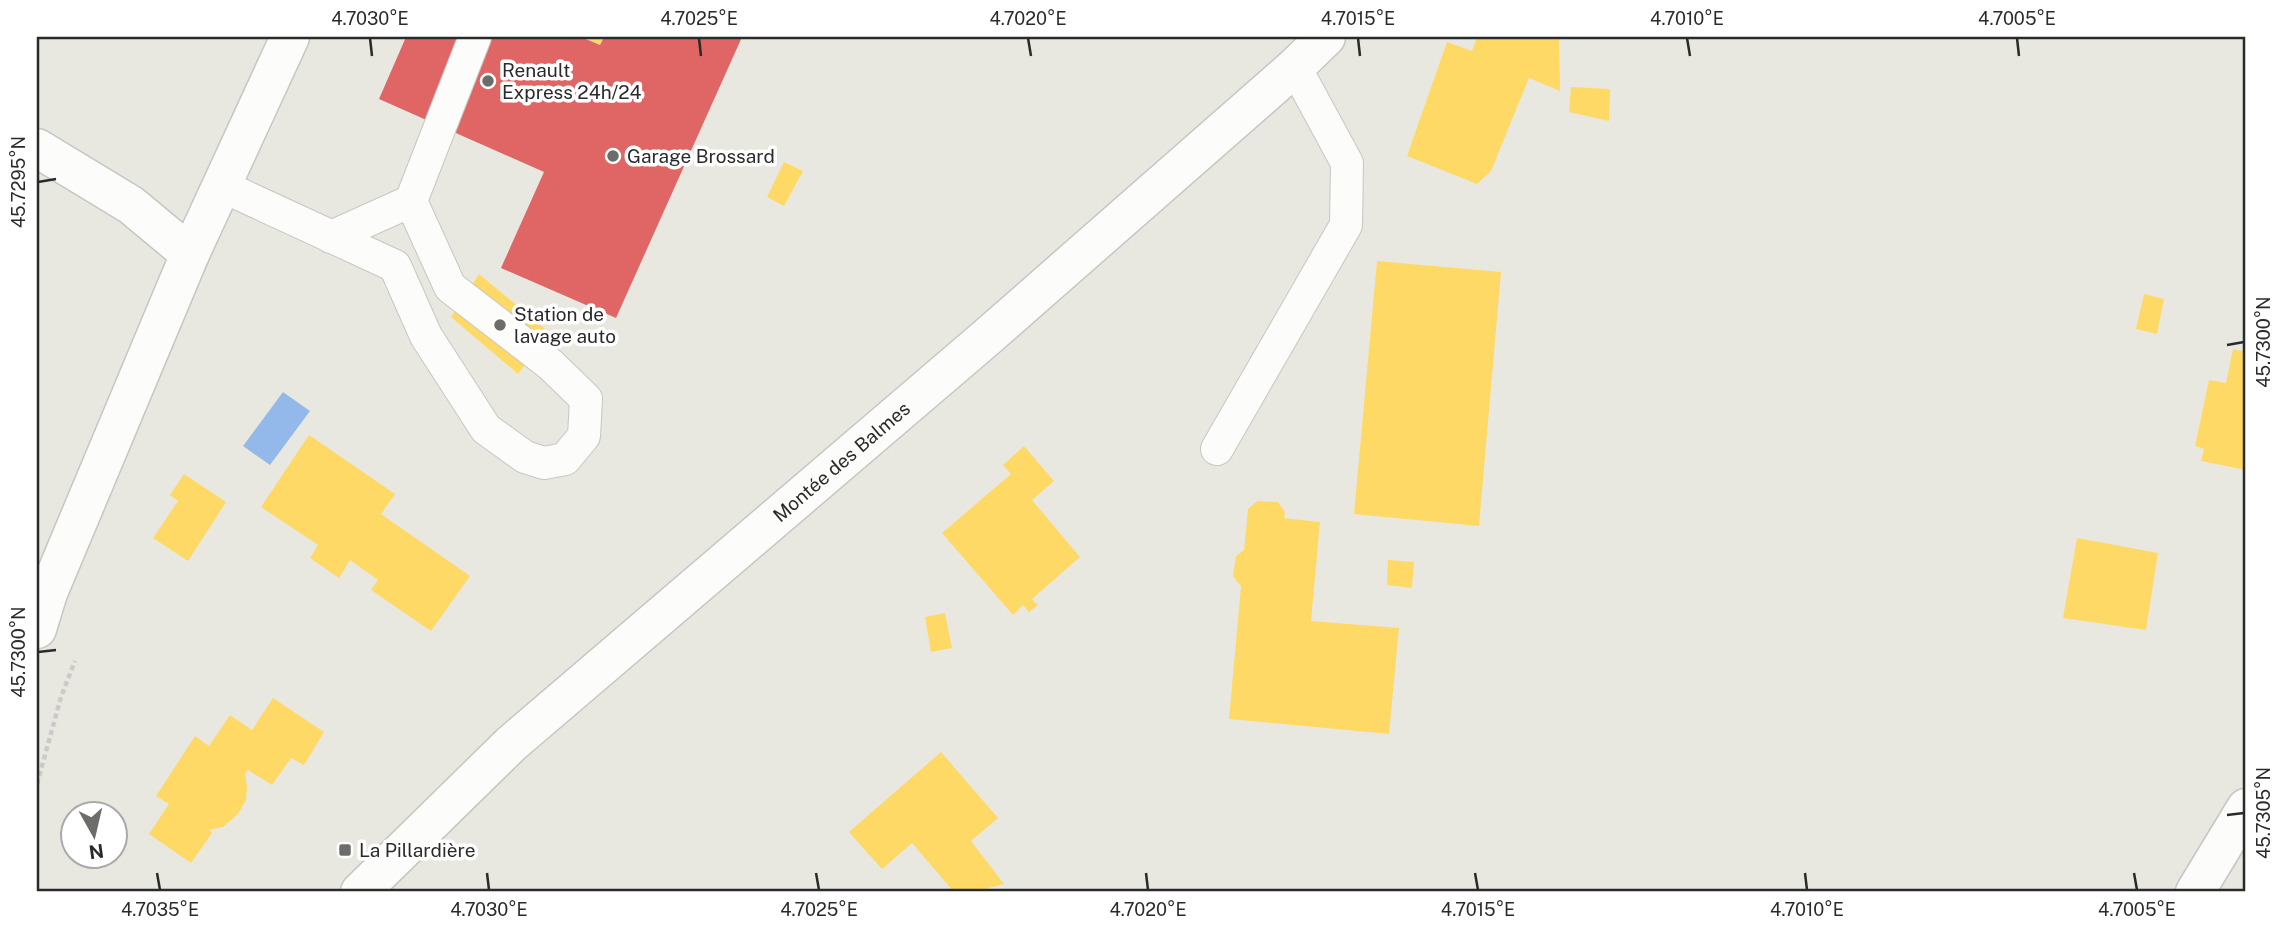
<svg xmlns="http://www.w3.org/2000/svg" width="2283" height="929" viewBox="0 0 2283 929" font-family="'Public Sans',sans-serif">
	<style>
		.water { fill: #93b9ea }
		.homes { fill: #ffd966 }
		.shops { fill: #e06666 }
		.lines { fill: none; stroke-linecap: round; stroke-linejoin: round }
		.service-casing { stroke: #c6c6c5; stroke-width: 34 }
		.minor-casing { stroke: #c6c6c5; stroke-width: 41 }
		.secondary-casing { stroke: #c6c6c5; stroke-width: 41 }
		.path { stroke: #cacac9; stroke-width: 4.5; stroke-dasharray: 5 3.5; stroke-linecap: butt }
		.service { stroke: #fcfcfa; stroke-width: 32 }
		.minor { stroke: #fcfcfa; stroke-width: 38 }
		.secondary { stroke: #fcfcfa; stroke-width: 38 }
		.ticks { fill: none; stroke: #2a2a2a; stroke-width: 2.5 }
		.poi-dot { fill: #6c6c6a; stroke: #fff; stroke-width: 2.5 }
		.labels { text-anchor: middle; stroke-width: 7; stroke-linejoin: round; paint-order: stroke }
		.poi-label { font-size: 19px; fill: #2a2a2a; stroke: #fff; text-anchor: start }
		.street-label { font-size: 19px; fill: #2a2a2a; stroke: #fff }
		.neatline { fill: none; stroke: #2a2a2a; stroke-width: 2.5 }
		.ticks-label { font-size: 18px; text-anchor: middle; fill: #2a2a2a }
	</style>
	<rect width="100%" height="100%" fill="#e8e8e0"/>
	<!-- water -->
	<polygon class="water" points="283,392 310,411 270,465 243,446"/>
	<!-- homes -->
	<g class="homes">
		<polygon points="581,37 604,37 600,45"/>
		<polygon points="1477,37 1559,37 1560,91 1529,78 1491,171 1477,184 1407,156 1447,42 1472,51"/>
		<polygon points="1571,87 1610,89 1609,121 1569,112"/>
		<polygon points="784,162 803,171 784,206 767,197"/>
		<polygon points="1377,261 1501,272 1479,526 1354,514"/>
		<polygon points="479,274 550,333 518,374 451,317"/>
		<polygon points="2144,294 2164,299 2157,334 2136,329"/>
		<polygon points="2233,349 2246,352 2246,470 2201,461 2204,449 2195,446 2209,380 2226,383"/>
		<polygon points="309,435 395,494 381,514 470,576 431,631 371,590 378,580 350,560 339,578 310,558 318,545 261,507"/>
		<polygon points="1024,446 1054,481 1032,500 1080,557 1032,599 1038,605 1029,612 1023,605 1013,615 942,533 1011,474 1003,465"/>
		<polygon points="184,474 226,502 188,561 153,538 178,501 170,495"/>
		<polygon points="1257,501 1278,502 1285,512 1284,518 1320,522 1311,621 1399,628 1389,734 1229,719 1241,586 1233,576 1236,556 1244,550 1248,509"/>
		<polygon points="2077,538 2158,553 2146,630 2063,618"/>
		<polygon points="1388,560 1414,562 1412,588 1387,585"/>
		<polygon points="945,613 952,648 931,652 925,617"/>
		<polygon points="273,698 324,732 304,765 291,758 272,785 248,770 245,773 247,787 246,800 238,814 223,827 209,830 212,833 191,863 149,834 169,804 156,796 195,736 209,746 230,715 252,730"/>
		<polygon points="941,752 998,818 971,841 1004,884 973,892 954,892 912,843 882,869 849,832"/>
	</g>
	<!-- shops -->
	<polygon class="shops" points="406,37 581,37 600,45 604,37 742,37 616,318 501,268 544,172 379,99"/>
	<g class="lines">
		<defs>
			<g id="service">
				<polyline points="222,186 395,266 426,336 486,429 525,457 544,463 565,459 584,436 586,399 551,365 450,287 411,201 475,37"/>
				<polyline points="331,237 411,201"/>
				<polyline points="1217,449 1346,225 1347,163 1295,67"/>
			</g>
			<g id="minor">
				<polyline points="37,148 131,205 190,254"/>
				<path id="s1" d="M360,892l151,-148 475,-406 309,-271 31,-30"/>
				<polyline points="2195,892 2246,808"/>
			</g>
			<polyline id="secondary" points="37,629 48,593 190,254 290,37"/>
		</defs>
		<!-- service casing -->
		<use href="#service" class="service-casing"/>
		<!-- minor casing -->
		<use href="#minor" class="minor-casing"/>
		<!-- secondary casing -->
		<use href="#secondary" class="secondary-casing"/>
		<!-- path -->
		<polyline class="path" points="37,784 61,697 75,661"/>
		<!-- service -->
		<use href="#service" class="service"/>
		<!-- minor -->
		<use href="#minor" class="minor"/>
		<!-- secondary -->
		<use href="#secondary" class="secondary"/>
	</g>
	<!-- ticks -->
	<path class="ticks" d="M370,38l2,18M699,38l2,18M1028,38l3,18M1358,38l2,18M1687,38l3,18M2017,38l2,18M38,182l18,-3M2227,345l17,-3M38,652l18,-2M2227,815l17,-2M157,873l3,17M487,873l2,17M816,873l3,17M1146,873l2,17M1475,873l3,17M1805,873l2,17M2134,873l3,17"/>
	<!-- markers -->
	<g class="poi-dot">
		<circle cx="488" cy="81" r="7"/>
		<circle cx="613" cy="156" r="7"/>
		<circle cx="500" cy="325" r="7"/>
		<rect x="338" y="843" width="14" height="14" rx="3.5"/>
	</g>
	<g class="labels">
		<!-- poi labels -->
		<g class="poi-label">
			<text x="502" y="77">Renault<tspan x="502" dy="22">Express 24h/24</tspan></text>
			<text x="627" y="163">Garage Brossard</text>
			<text x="514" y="321">Station de<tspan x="514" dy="22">lavage auto</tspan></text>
			<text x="359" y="857">La Pillardière</text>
		</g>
		<!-- street labels -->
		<g class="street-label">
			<text dy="7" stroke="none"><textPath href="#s1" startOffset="646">Montée des Balmes</textPath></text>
		</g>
	</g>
	<!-- border -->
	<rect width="2283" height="929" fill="none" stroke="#ffffff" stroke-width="77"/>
	<!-- north arrow -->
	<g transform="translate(94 835) rotate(172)"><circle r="33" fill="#ffffff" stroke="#aaaaaa" stroke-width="2"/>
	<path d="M0-5L12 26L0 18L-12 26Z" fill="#6c6c6a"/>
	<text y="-10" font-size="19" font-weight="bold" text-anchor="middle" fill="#2a2a2a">N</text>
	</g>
	<rect x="38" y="38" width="2206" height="852" class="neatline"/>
	<g class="ticks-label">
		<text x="370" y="25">4.7030°E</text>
		<text x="699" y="25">4.7025°E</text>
		<text x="1028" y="25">4.7020°E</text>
		<text x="1358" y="25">4.7015°E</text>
		<text x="1687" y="25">4.7010°E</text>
		<text x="2017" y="25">4.7005°E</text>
		<text transform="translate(19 182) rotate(-90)" y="6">45.7295°N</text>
		<text transform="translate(2264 342) rotate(-90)" y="6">45.7300°N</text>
		<text transform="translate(19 652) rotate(-90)" y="6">45.7300°N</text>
		<text transform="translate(2264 813) rotate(-90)" y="6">45.7305°N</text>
		<text x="160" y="916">4.7035°E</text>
		<text x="489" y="916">4.7030°E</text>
		<text x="819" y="916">4.7025°E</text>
		<text x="1148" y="916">4.7020°E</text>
		<text x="1478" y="916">4.7015°E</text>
		<text x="1807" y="916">4.7010°E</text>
		<text x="2137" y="916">4.7005°E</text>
	</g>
</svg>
